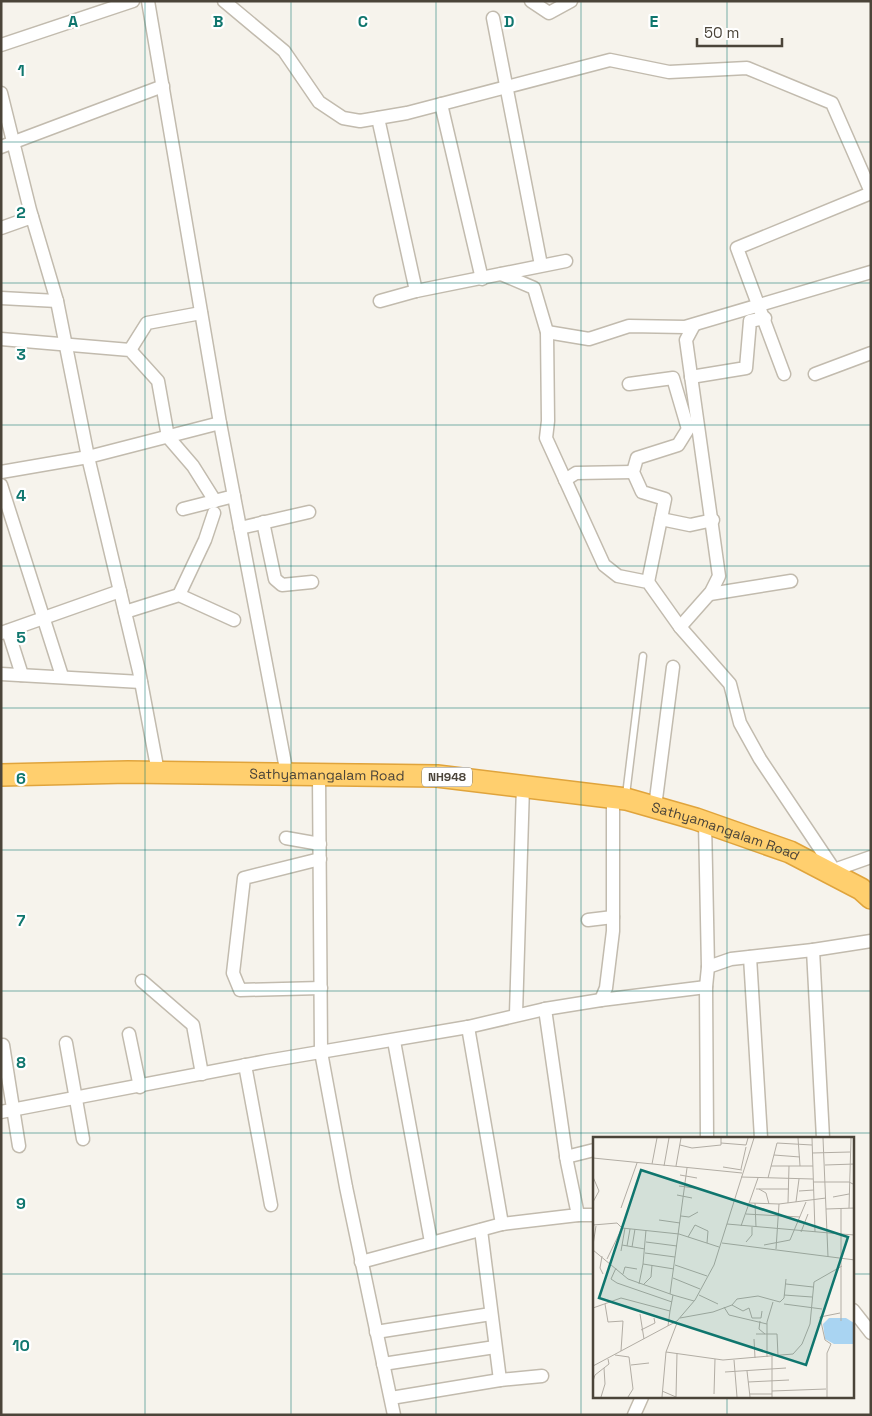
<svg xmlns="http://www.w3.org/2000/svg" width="872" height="1416" viewBox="0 0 872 1416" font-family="'Space Grotesk',sans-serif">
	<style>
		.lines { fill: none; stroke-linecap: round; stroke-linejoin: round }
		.lane-casing { stroke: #c2bbae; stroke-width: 9 }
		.street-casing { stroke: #c2bbae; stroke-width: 15 }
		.highway-casing { stroke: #e0a43c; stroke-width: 24 }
		.lane { stroke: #fff; stroke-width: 6 }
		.street { stroke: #fff; stroke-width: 12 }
		.highway { stroke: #ffcf6e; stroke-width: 21 }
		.grid { fill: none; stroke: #0f766e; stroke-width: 1; stroke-opacity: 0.55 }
		.labels { text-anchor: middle; stroke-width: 4.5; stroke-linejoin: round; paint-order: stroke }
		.shield { fill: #fff; stroke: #817c74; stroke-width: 1 }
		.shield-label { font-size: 12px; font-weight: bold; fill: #4b4439 }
		.street-label { font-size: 14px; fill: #4b4439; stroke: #fff }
		.inset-road { fill: none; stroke: #b2ada4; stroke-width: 1 }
		.view { fill: #0f766e; fill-opacity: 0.15; stroke: #0f766e; stroke-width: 2.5 }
		.inset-edge { fill: none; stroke: #4b4439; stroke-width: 2.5 }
		.grid-label { font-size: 16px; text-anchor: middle; font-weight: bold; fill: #0f766e; stroke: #fff; stroke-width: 4.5; stroke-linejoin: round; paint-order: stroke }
	</style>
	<rect width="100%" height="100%" fill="#f6f3ec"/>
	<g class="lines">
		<defs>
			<polyline id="lane" points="626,795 643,656"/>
			<g id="street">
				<polyline points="148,1 220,423 287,774"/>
				<polyline points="224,1 284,51 319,102 343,118 360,121 407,113 610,60 669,72 747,68 832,103 871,192"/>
				<polyline points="531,1 549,13 571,1"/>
				<polyline points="493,18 541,265"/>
				<polyline points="1,45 133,1"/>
				<polyline points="1,93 30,210 57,301 88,457 139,671 158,772"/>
				<polyline points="441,104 482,279"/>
				<polyline points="378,118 416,291"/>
				<polyline points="1,147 163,86"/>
				<polyline points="1,228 32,217"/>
				<polyline points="501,274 534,288 547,332 548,421 546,438 604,565 618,576 648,582 680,627 730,684 740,723 760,759 837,874"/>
				<polyline points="1,298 57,301"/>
				<polyline points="380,301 416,291 566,261"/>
				<polyline points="547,332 589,339 629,326 685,327 871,272"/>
				<polyline points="1,339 130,350 158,381 168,437 193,466 215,501"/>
				<polyline points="130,350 147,323 201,313"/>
				<polyline points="784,374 737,248 871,193"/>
				<polyline points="815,374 871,353"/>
				<polyline points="691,377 746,368 750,321 765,318"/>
				<polyline points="629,384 673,378 688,429 678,445 637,458 633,472 642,492 665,499 648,582"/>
				<polyline points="1,472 88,457 220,423"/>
				<polyline points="565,480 576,473 633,472"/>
				<polyline points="1,485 62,676"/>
				<polyline points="183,509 234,496"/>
				<polyline points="661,519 690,525 713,520"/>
				<polyline points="263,522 275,579 282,585 312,582"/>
				<polyline points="240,528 309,512"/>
				<polyline points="710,594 791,581"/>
				<polyline points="179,595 205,540 214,513"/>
				<polyline points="125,612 179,595 234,620"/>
				<polyline points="680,627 711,592 719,576 686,340 694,325"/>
				<polyline points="8,631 22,675"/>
				<polyline points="1,633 120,591"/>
				<polyline points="1,674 141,682"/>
				<polyline points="319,775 321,1052 346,1187 394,1415"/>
				<polyline points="655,807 673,667"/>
				<polyline points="705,822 708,967"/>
				<polyline points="286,838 320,844"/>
				<polyline points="320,859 244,878 233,973 240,990 321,988"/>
				<polyline points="834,870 871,857"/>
				<polyline points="588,920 613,917"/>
				<polyline points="750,957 761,1138"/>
				<polyline points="142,981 193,1025 202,1074"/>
				<polyline points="601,1000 606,988 613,931 613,797"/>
				<polyline points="516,1014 523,786"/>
				<polyline points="468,1027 502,1224"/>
				<polyline points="129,1034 140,1087"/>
				<polyline points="394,1041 431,1242"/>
				<polyline points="66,1043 83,1139"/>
				<polyline points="3,1045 19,1146"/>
				<polyline points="245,1065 271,1205"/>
				<polyline points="1,1112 267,1061 468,1027 545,1009 601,1000 706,987"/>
				<polyline points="707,1138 706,987 708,967 731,959 813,950"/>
				<polyline points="823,1138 813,950 871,941"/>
				<polyline points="566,1157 594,1150"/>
				<polyline points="578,1215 594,1215"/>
				<polyline points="481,1230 500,1380"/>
				<polyline points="361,1262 502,1224 578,1215 567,1162 545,1009"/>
				<polyline points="853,1310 871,1333"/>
				<polyline points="376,1332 491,1314"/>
				<polyline points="383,1364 495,1347"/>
				<polyline points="391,1398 500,1380 542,1376"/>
				<polyline points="634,1415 642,1397"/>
			</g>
			<g id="highway">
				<path id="s1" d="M1,775l127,-3 309,4 189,23 70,20 94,33 71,37 10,9"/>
			</g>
		</defs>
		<!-- lane casing -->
		<use href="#lane" class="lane-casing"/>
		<!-- street casing -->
		<use href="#street" class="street-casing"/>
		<!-- highway casing -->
		<use href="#highway" class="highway-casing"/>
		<!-- lane -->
		<use href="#lane" class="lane"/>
		<!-- street -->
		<use href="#street" class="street"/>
		<!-- highway -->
		<use href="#highway" class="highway"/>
	</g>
	<!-- grid -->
	<path class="grid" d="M145,1v1414M291,1v1414M436,1v1414M581,1v1414M727,1v1137M1,142h870M1,283h870M1,425h870M1,566h870M1,708h870M1,850h870M1,991h870M1,1133h870M1,1274h593M853,1274h18M727,1397v18"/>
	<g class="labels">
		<!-- shield labels -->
		<rect class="shield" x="422" y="767.5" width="50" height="19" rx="4"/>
		<g class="shield-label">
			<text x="447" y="781">NH948</text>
		</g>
		<!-- street labels -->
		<g class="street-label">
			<text dy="5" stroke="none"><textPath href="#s1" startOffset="326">Sathyamangalam Road</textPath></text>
			<text dy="5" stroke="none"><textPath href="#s1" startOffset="731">Sathyamangalam Road</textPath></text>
		</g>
	</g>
	<!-- overview -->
	<g transform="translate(593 1137)">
		<rect width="261" height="261" fill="#f6f3ec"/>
		<path d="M236,181h17l8,5v21h-20l-9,-5 -2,-15z" fill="#a9d4f2"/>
		<path class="inset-road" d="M205,1l2,28M219,1l3,94M230,1l5,119M128,6l25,2 2,-7M87,8l12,3 29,-3v-7M219,16l38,-1M181,18l26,2M0,21l149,15M59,27l5,-26M232,28l30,-1M71,29l5,-28M83,29l5,-28M178,29h42M130,30l19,3M148,32l5,-22M87,38l17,3M0,40l6,14 -6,11M148,40l72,2M175,41l9,-35 35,2M220,45h36l6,3M86,49l16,2M163,52h33M166,52l7,4 3,11M206,54l15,-1M84,58l15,3M240,60l16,-3M203,65l3,-23M157,66l29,1 47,-6M162,66l1,24M195,66l1,-37M28,71l16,-45M248,71v26l14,1M256,71l2,-70M233,72l29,-1M153,77l54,3M88,79l8,1 9,-5M66,83l21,3M134,87l114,10v87M0,88l24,-2 5,5M148,89l17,-48M53,93l-3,34 31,5M208,95l7,-18M95,100l7,-12 13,6 -1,12M53,105l31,4M153,105l6,-7v-8M129,106l133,17M0,108l3,-19M29,108l23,4M171,108l26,-5 16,-38M34,109l3,-17M39,110l3,-18M183,112l3,-45M0,113l35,29 45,16 -3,16M28,114l4,-23M52,116l30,4M9,119l-2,12 3,6M14,122l15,-31 57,6 40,13M82,128l32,11M23,131l-5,11 6,4 55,19M30,137l2,-7 12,2M80,141l27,11M46,147l4,-20M193,147l27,3M50,148l8,-8 1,-12M77,157l17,-126M80,158l21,6M106,158l19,9M191,158l28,2M191,161l2,-19M12,167l3,18 15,-1 -2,30M191,167l38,5M139,168l11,6 6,-3 3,10h9l1,-7M131,170l5,8 38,9M0,171l28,-10 49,13 -2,15M47,177l4,25M87,181l33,-6 19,-7 5,-6 21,-3 22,6 4,-4M167,184l-1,8 6,5M48,193l14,-7 -1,-5M163,197h21l1,22M161,202l1,19M73,215l57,8 70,-6 9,-10 8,-20 4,-42 28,-16M22,218l14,2 4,32 -5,8M179,219v41M174,220v-35l6,-20M141,223l3,37M38,228l18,-2M0,229l84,-45 18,-21 19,-35 40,-127M154,234l3,26M132,235l61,-4M0,244l2,-6 14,-11 -1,-5M155,245l41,-2M69,254l14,6M179,254l54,-2M121,257l1,-35M157,257h22M8,260l4,-13 -1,-16M69,260l4,-45 11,-29M83,260l1,-44M234,260v-44l4,-9 -6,-4 -5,-23 20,-4"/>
		<path class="view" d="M48,33l207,67 -42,128 -207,-67z"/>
		<rect width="261" height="261" class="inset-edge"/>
	</g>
	<g class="grid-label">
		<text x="73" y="27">A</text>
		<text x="218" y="27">B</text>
		<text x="363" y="27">C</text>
		<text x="509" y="27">D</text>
		<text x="654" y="27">E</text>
		<text x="21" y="76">1</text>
		<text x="21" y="218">2</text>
		<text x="21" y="360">3</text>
		<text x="21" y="501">4</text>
		<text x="21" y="643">5</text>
		<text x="21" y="784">6</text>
		<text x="21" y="926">7</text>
		<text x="21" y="1068">8</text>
		<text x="21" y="1209">9</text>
		<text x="21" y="1351">10</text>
	</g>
	<!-- border -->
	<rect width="872" height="1416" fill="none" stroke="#4b4439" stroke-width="5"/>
	<!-- scale -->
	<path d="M697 38v8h85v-8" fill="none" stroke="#4b4439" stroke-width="2.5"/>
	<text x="704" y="38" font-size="15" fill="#4b4439" stroke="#ffffff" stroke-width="4" paint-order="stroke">50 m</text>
</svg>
